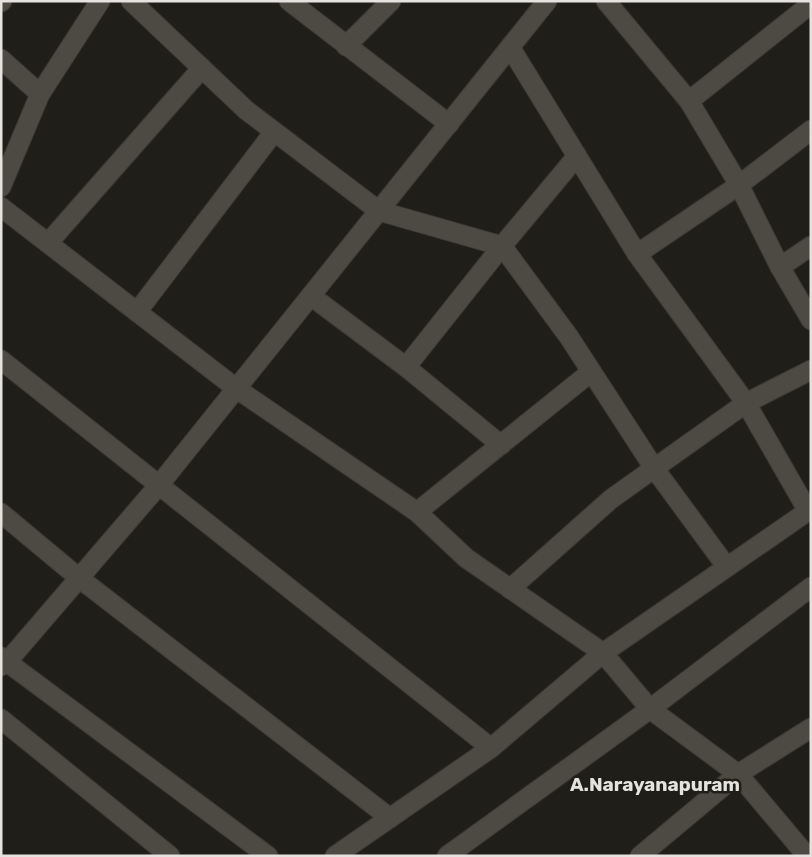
<svg xmlns="http://www.w3.org/2000/svg" width="812" height="857" viewBox="0 0 812 857" font-family="Rubik,sans-serif">
	<style>
		.lines { fill: none; stroke-linecap: round; stroke-linejoin: round }
		.minor-casing { stroke: #3a3834; stroke-width: 21 }
		.minor { stroke: #4d4a43; stroke-width: 19 }
		.labels { text-anchor: middle; stroke-width: 5; stroke-linejoin: round; paint-order: stroke }
		.neighbourhood-label { font-size: 19px; font-weight: bold; fill: #e5e3df; stroke: #201e18 }
	</style>
	<rect width="100%" height="100%" fill="#201e18"/>
	<g class="lines">
		<defs>
			<g id="minor">
				<polyline points="131,1 246,110 379,211 502,246 569,337 654,468 726,566"/>
				<polyline points="289,1 449,124"/>
				<polyline points="606,1 689,101 811,4"/>
				<polyline points="1,2 2,1"/>
				<polyline points="346,46 391,1"/>
				<polyline points="510,47 637,254 746,403 808,511"/>
				<polyline points="1,59 40,94 1,187"/>
				<polyline points="40,94 100,1"/>
				<polyline points="689,101 739,185 811,130"/>
				<polyline points="1,207 237,389 417,512 466,558 603,653 811,509"/>
				<polyline points="48,243 202,68"/>
				<polyline points="637,254 739,185 780,267 811,320"/>
				<polyline points="780,267 811,246"/>
				<polyline points="311,296 406,367 502,246 577,156"/>
				<polyline points="137,312 274,132"/>
				<polyline points="1,360 491,748"/>
				<polyline points="406,367 501,445"/>
				<polyline points="417,512 591,372"/>
				<polyline points="1,513 79,578 390,818"/>
				<polyline points="510,589 611,499 746,403 811,370"/>
				<polyline points="1,657 7,662 159,485 547,1"/>
				<polyline points="1,666 7,662 268,856"/>
				<polyline points="1,719 170,856"/>
				<polyline points="335,856 491,748 603,653 650,709 738,774 807,856"/>
				<polyline points="447,856 650,709 811,587"/>
				<polyline points="640,856 738,774 811,728"/>
			</g>
		</defs>
		<!-- minor casing -->
		<use href="#minor" class="minor-casing"/>
		<!-- minor -->
		<use href="#minor" class="minor"/>
	</g>
	<g class="labels">
		<!-- neighbourhood labels -->
		<g class="neighbourhood-label">
			<text x="655" y="791">A.Narayanapuram</text>
		</g>
	</g>
	<!-- border -->
	<rect width="812" height="857" fill="none" stroke="#e5e3df" stroke-width="5"/>
</svg>
